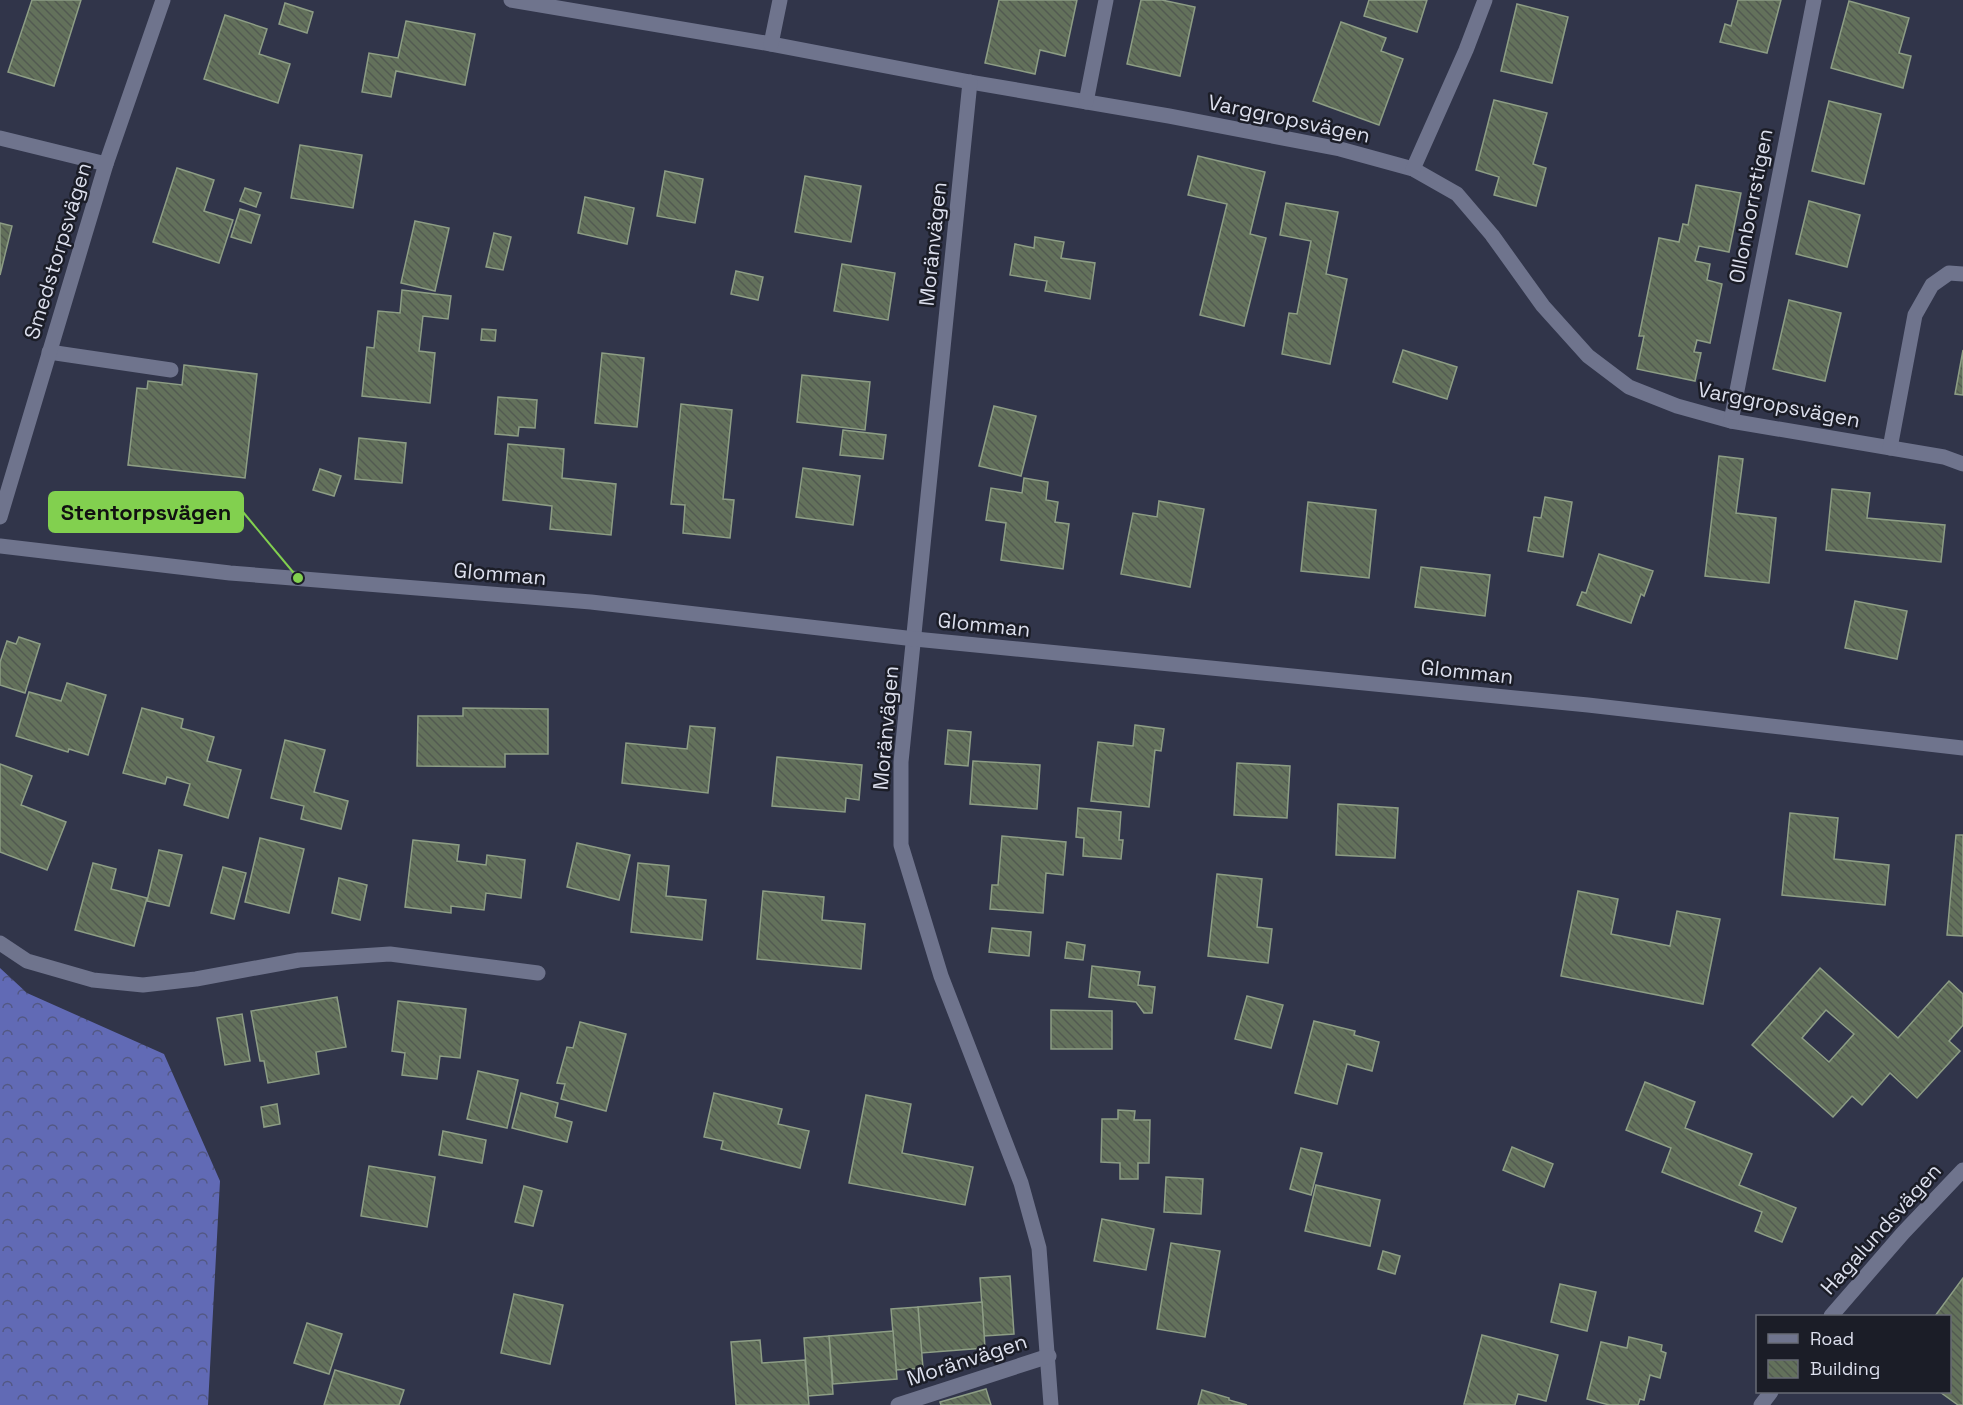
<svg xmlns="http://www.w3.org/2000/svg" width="1963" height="1405" viewBox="0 0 1963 1405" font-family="'Space Grotesk',sans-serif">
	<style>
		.forest { fill: url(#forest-crowns) }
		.building { fill: url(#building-back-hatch); stroke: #8d9d85; stroke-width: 1.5; fill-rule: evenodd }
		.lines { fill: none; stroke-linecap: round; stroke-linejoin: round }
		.minor { stroke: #6f748d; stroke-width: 15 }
		.labels { text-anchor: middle; stroke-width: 5; stroke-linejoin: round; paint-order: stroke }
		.street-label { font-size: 21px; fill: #dcdfed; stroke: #1b1d27 }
		.leader { fill: none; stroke: #82d04f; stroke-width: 2 }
		.callout-dot { fill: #82d04f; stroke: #1b1d27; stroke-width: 2 }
		.callout { fill: #82d04f; stroke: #82d04f; stroke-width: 2 }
		.callout-label { font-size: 22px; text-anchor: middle; font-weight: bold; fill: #111 }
	</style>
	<defs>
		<pattern id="forest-crowns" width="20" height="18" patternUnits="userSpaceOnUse" patternTransform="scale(1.5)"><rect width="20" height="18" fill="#616ab5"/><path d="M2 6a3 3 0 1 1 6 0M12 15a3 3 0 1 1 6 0" fill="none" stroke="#535884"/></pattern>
		<pattern id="building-back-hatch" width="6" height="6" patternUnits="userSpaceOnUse" patternTransform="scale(1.5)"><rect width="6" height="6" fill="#63715b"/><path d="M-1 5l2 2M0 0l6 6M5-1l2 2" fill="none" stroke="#525a51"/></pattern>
	</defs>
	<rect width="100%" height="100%" fill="#31354a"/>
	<!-- forest -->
	<polygon class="forest" points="0,968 27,993 164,1054 220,1181 208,1405 0,1405"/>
	<!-- building -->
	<g class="building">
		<polygon points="32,0 81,0 54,86 8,72"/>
		<polygon points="999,0 1077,0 1065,56 1040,50 1035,74 985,63"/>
		<polygon points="1141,0 1162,0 1195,7 1180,76 1127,64"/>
		<polygon points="1369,0 1427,0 1417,32 1364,16"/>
		<polygon points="1738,0 1781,0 1767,53 1720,42 1725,24 1731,26"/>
		<polygon points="1849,1 1909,18 1899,53 1911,56 1903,88 1831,68"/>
		<polygon points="285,3 313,12 307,33 279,24"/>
		<polygon points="1517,4 1568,17 1552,83 1501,71"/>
		<polygon points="225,15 267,29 259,54 290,64 278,103 204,79"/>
		<polygon points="406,21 475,34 465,85 396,71 391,97 362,92 369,53 398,58"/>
		<polygon points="1341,22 1386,38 1381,51 1403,59 1379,125 1313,101"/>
		<polygon points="1494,100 1547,113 1533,164 1546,168 1536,206 1494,195 1499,177 1476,170"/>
		<polygon points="1829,101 1881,114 1864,184 1812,171"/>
		<polygon points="300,145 362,155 353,208 291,198"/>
		<polygon points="1198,156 1265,172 1250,234 1266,238 1244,326 1200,315 1227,204 1188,195"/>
		<polygon points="177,168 214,180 204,211 233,220 219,263 153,242"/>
		<polygon points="665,171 703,179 695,223 657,216"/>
		<polygon points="805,176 861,186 851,242 795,232"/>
		<polygon points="1696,185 1741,193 1729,252 1699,246 1695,261 1710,264 1707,280 1722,284 1710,343 1697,340 1694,352 1701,353 1695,381 1637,369 1644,336 1639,336 1659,238 1679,242 1683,224 1688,225"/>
		<polygon points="245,188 261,193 256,207 240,201"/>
		<polygon points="585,197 634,208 627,244 578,233"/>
		<polygon points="1809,201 1860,215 1847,267 1796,254"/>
		<polygon points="1286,203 1338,212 1326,274 1347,279 1330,364 1282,354 1289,313 1297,314 1311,241 1280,235"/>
		<polygon points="240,209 260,215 251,243 231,237"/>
		<polygon points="415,221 449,228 435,291 401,283"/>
		<polygon points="0,223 12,226 0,275"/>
		<polygon points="494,233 511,237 503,270 486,267"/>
		<polygon points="1035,237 1064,242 1061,258 1095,263 1090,299 1045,291 1047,281 1010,275 1015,244 1034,248"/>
		<polygon points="842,264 895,273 888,320 834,311"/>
		<polygon points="736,271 763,277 758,300 731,294"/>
		<polygon points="402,290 451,296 448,319 423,316 419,351 435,353 430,403 362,396 367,347 374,348 378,311 400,313"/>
		<polygon points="1789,300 1841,313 1825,381 1773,369"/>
		<polygon points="482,329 496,330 495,341 481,340"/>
		<polygon points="1403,350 1457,367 1447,399 1393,382"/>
		<polygon points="1963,350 1963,395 1955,394"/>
		<polygon points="602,353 644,358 637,427 595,423"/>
		<polygon points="184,365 257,374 245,478 128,465 137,388 147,389 148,381 182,385"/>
		<polygon points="802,375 870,382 865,430 797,422"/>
		<polygon points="498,397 537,400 535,428 519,427 518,436 495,434"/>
		<polygon points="681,404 732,410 723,499 734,500 730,538 683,533 685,505 671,504"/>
		<polygon points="994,406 1036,416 1021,476 979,466"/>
		<polygon points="843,430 886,435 883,459 840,455"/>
		<polygon points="359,438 406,443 402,483 355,479"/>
		<polygon points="508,444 564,449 562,478 616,484 611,535 550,529 552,506 503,500"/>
		<polygon points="1719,456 1743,459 1736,513 1776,518 1769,583 1705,576"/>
		<polygon points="803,468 860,476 853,525 796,517"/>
		<polygon points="320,469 341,476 334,496 313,490"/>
		<polygon points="1024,478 1048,482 1046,500 1058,502 1055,522 1069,524 1063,569 1001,560 1006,523 986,520 991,488 1022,493"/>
		<polygon points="1832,489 1870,493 1867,518 1945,525 1941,562 1826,550"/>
		<polygon points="1545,497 1572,502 1563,557 1528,551 1534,517 1541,518"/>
		<polygon points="1159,501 1204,509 1190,587 1121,574 1133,513 1157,517"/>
		<polygon points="1308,502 1376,510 1369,578 1301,571"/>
		<polygon points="1599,554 1653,571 1644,596 1641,594 1631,623 1577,605 1582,592 1586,593"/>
		<polygon points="1421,567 1490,575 1485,616 1415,607"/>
		<polygon points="1855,601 1907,611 1897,659 1845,648"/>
		<polygon points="19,637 40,644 25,693 0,685 0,662 7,641 16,644"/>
		<polygon points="67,683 106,695 88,755 69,749 68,752 16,736 29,692 61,701"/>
		<polygon points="142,708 183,719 181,728 214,737 207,761 241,770 228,818 184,805 190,784 167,777 165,784 123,773"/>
		<polygon points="463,708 548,709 548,754 505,754 505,767 417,766 418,716 463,716"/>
		<polygon points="1135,725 1164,729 1161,751 1155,750 1149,807 1091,801 1098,742 1133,746"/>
		<polygon points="690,726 715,728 708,793 622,783 626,743 687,749"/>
		<polygon points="948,730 971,732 968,766 945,764"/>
		<polygon points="285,740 325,750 314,792 348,801 341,829 301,819 304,806 271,798"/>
		<polygon points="777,757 862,765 859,800 846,798 845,812 772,806"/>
		<polygon points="973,761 1040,765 1037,809 970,804"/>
		<polygon points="1237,763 1290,766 1287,818 1234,815"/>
		<polygon points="0,764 32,776 21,805 66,822 47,870 0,852"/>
		<polygon points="1338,804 1398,808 1395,858 1336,855"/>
		<polygon points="1078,808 1121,812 1119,840 1123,840 1121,859 1083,856 1084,838 1076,837"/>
		<polygon points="1790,813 1838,818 1834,859 1889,865 1885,905 1782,895"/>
		<polygon points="1956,835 1963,835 1963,936 1947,935"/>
		<polygon points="1002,836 1066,842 1063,875 1046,873 1043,913 990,909 992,885 998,885"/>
		<polygon points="260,838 304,849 289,913 245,902"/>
		<polygon points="413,840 459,845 457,861 486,865 487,855 525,860 521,898 486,893 484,910 451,906 451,913 405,907"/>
		<polygon points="577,843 630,855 619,900 567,887"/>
		<polygon points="159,850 182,855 169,906 147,901"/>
		<polygon points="93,863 116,869 111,889 147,898 134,946 75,930"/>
		<polygon points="638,863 669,866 666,896 706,900 702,940 631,932"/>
		<polygon points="223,867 246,873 234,919 211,913"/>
		<polygon points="1217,874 1262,879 1257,927 1272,929 1268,963 1208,956"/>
		<polygon points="339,878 367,885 360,920 332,913"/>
		<polygon points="763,891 824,897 822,920 865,924 861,969 757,959"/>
		<polygon points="1578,891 1618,899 1611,934 1670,946 1677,911 1720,919 1703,1004 1561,976"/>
		<polygon points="992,928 1031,932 1029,956 989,952"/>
		<polygon points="1067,942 1085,945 1083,960 1065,958"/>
		<polygon points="1092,966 1140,972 1138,985 1155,987 1152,1013 1144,1013 1136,1002 1089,997"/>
		<path d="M1820,968l78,70 51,-57 14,13v31l-14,16 11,10 -43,47 -27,-25 -28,32 -10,-9 -19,21 -81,-72zM1826,1010l28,24 -25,28 -27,-24z"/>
		<polygon points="1247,996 1283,1005 1271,1048 1235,1039"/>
		<polygon points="337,997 346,1047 316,1052 319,1074 268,1083 264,1061 260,1061 251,1011"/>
		<polygon points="398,1001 466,1009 460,1058 440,1056 437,1079 402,1075 405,1053 392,1051"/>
		<polygon points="1051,1010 1112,1011 1112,1049 1051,1049"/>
		<polygon points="242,1014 250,1061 225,1065 217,1018"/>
		<polygon points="1314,1021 1355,1031 1354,1035 1379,1042 1372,1071 1347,1064 1337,1104 1295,1093"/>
		<polygon points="580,1022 626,1034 606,1111 561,1099 565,1084 557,1083 567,1047 573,1048"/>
		<polygon points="478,1071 518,1080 507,1128 467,1119"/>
		<polygon points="1645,1082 1695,1102 1685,1128 1752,1154 1739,1185 1796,1208 1782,1242 1755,1231 1762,1212 1662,1172 1671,1148 1626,1130"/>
		<polygon points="521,1093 558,1103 555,1117 572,1122 567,1142 512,1128"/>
		<polygon points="714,1093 782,1109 778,1124 809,1131 800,1168 721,1149 723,1141 704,1137"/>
		<polygon points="866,1095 911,1104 902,1153 973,1167 965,1205 849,1183"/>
		<polygon points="277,1104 280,1124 264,1127 261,1107"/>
		<polygon points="1118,1110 1135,1111 1134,1120 1150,1120 1149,1163 1138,1163 1138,1179 1120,1179 1120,1163 1101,1162 1102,1119 1118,1119"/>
		<polygon points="443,1131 486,1140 482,1163 439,1155"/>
		<polygon points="1512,1147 1553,1164 1544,1187 1503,1170"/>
		<polygon points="1301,1148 1322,1153 1311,1195 1290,1189"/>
		<polygon points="369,1166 435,1177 427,1227 361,1216"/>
		<polygon points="1166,1177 1203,1179 1201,1214 1164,1212"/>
		<polygon points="1316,1185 1380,1200 1370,1246 1305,1231"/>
		<polygon points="524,1186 542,1191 533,1226 515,1222"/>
		<polygon points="1102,1219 1154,1229 1146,1270 1094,1261"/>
		<polygon points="1171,1243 1220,1251 1205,1337 1157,1329"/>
		<polygon points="1383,1251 1400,1256 1395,1274 1378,1269"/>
		<polygon points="1010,1276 1014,1334 984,1336 980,1278"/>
		<polygon points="1963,1278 1963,1405 1958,1405 1940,1392 1950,1392 1950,1316 1935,1316"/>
		<polygon points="1560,1284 1596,1292 1587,1331 1551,1322"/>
		<polygon points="514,1294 563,1305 550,1364 501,1353"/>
		<polygon points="982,1302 985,1348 921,1353 918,1307"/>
		<polygon points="918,1307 923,1368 896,1370 891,1309"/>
		<polygon points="307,1323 342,1334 329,1374 294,1363"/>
		<polygon points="893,1331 897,1379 833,1384 829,1336"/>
		<polygon points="1482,1335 1558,1355 1546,1401 1518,1394 1515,1405 1464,1404"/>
		<polygon points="829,1336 833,1394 808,1396 804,1338"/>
		<polygon points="1629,1337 1662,1345 1661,1351 1666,1353 1660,1378 1650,1375 1644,1400 1640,1399 1638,1405 1609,1405 1587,1399 1601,1342 1627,1348"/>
		<polygon points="760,1340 762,1363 805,1360 809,1405 736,1405 731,1342"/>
		<polygon points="335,1370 404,1390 399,1405 324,1405"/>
		<polygon points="986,1389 991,1405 941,1405 940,1402"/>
		<polygon points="1202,1390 1229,1398 1229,1400 1247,1405 1198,1405"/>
	</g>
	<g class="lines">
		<!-- minor -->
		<g class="minor">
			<polyline points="511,0 771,44 970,82 1169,116 1340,149 1413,169 1457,194 1492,235 1543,306 1588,356 1629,387 1677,406 1731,421 1944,457 1963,464"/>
			<polyline points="771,44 780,0"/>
			<polyline points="970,82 901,762 901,845 941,976 1021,1183 1039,1248 1051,1405"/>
			<polyline points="1086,102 1106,0"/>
			<polyline points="0,138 106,164"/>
			<polyline points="1413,169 1466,50 1485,0"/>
			<polyline points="49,352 171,370"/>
			<polyline points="1731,421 1814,0"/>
			<polyline points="1890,448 1915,315 1932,285 1949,273 1963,274"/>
			<polyline points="0,517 106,164 163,0"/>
			<polyline points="0,546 230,573 591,602 915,639 1588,705 1963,748"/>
			<polyline points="0,943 27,961 93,980 143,985 196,979 299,960 390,954 538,973"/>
			<polyline points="1831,1316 1903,1233 1963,1170"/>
			<polyline points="898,1405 1049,1356"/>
			<polyline points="1761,1405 1771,1392"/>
		</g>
	</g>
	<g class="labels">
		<!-- street labels -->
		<g class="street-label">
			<text transform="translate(1289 119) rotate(12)" y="7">Varggropsvägen</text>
			<text transform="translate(1751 206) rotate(-79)" y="7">Ollonborrstigen</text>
			<text transform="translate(933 244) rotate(-84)" y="7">Moränvägen</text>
			<text transform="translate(58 251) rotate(-73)" y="7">Smedstorpsvägen</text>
			<text transform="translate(1779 405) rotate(11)" y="7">Varggropsvägen</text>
			<text transform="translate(500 574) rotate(5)" y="7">Glomman</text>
			<text transform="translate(984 625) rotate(6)" y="7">Glomman</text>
			<text transform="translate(1467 672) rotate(6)" y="7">Glomman</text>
			<text transform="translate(886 728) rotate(-85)" y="7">Moränvägen</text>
			<text transform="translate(1881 1229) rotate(-48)" y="7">Hagalundsvägen</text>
			<text transform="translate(967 1360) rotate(-18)" y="7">Moränvägen</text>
		</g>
	</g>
	<!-- callouts -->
	<path class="leader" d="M298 578L243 512"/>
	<circle class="callout-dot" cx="298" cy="578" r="6"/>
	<rect class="callout" x="49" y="492" width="194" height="40" rx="6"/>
	<g class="callout-label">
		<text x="146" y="520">Stentorpsvägen</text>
	</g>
	<!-- legend -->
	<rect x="1756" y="1315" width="195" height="78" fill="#1b1d27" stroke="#686b76" stroke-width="1.5"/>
	<rect x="1768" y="1334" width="30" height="9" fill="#6f748d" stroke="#686b76" stroke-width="1.5"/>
	<text x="1810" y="1345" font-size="18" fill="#dcdfed">Road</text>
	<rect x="1768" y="1360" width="30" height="18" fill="url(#building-back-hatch)" stroke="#686b76" stroke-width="1.5"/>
	<text x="1810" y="1375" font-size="18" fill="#dcdfed">Building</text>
</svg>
